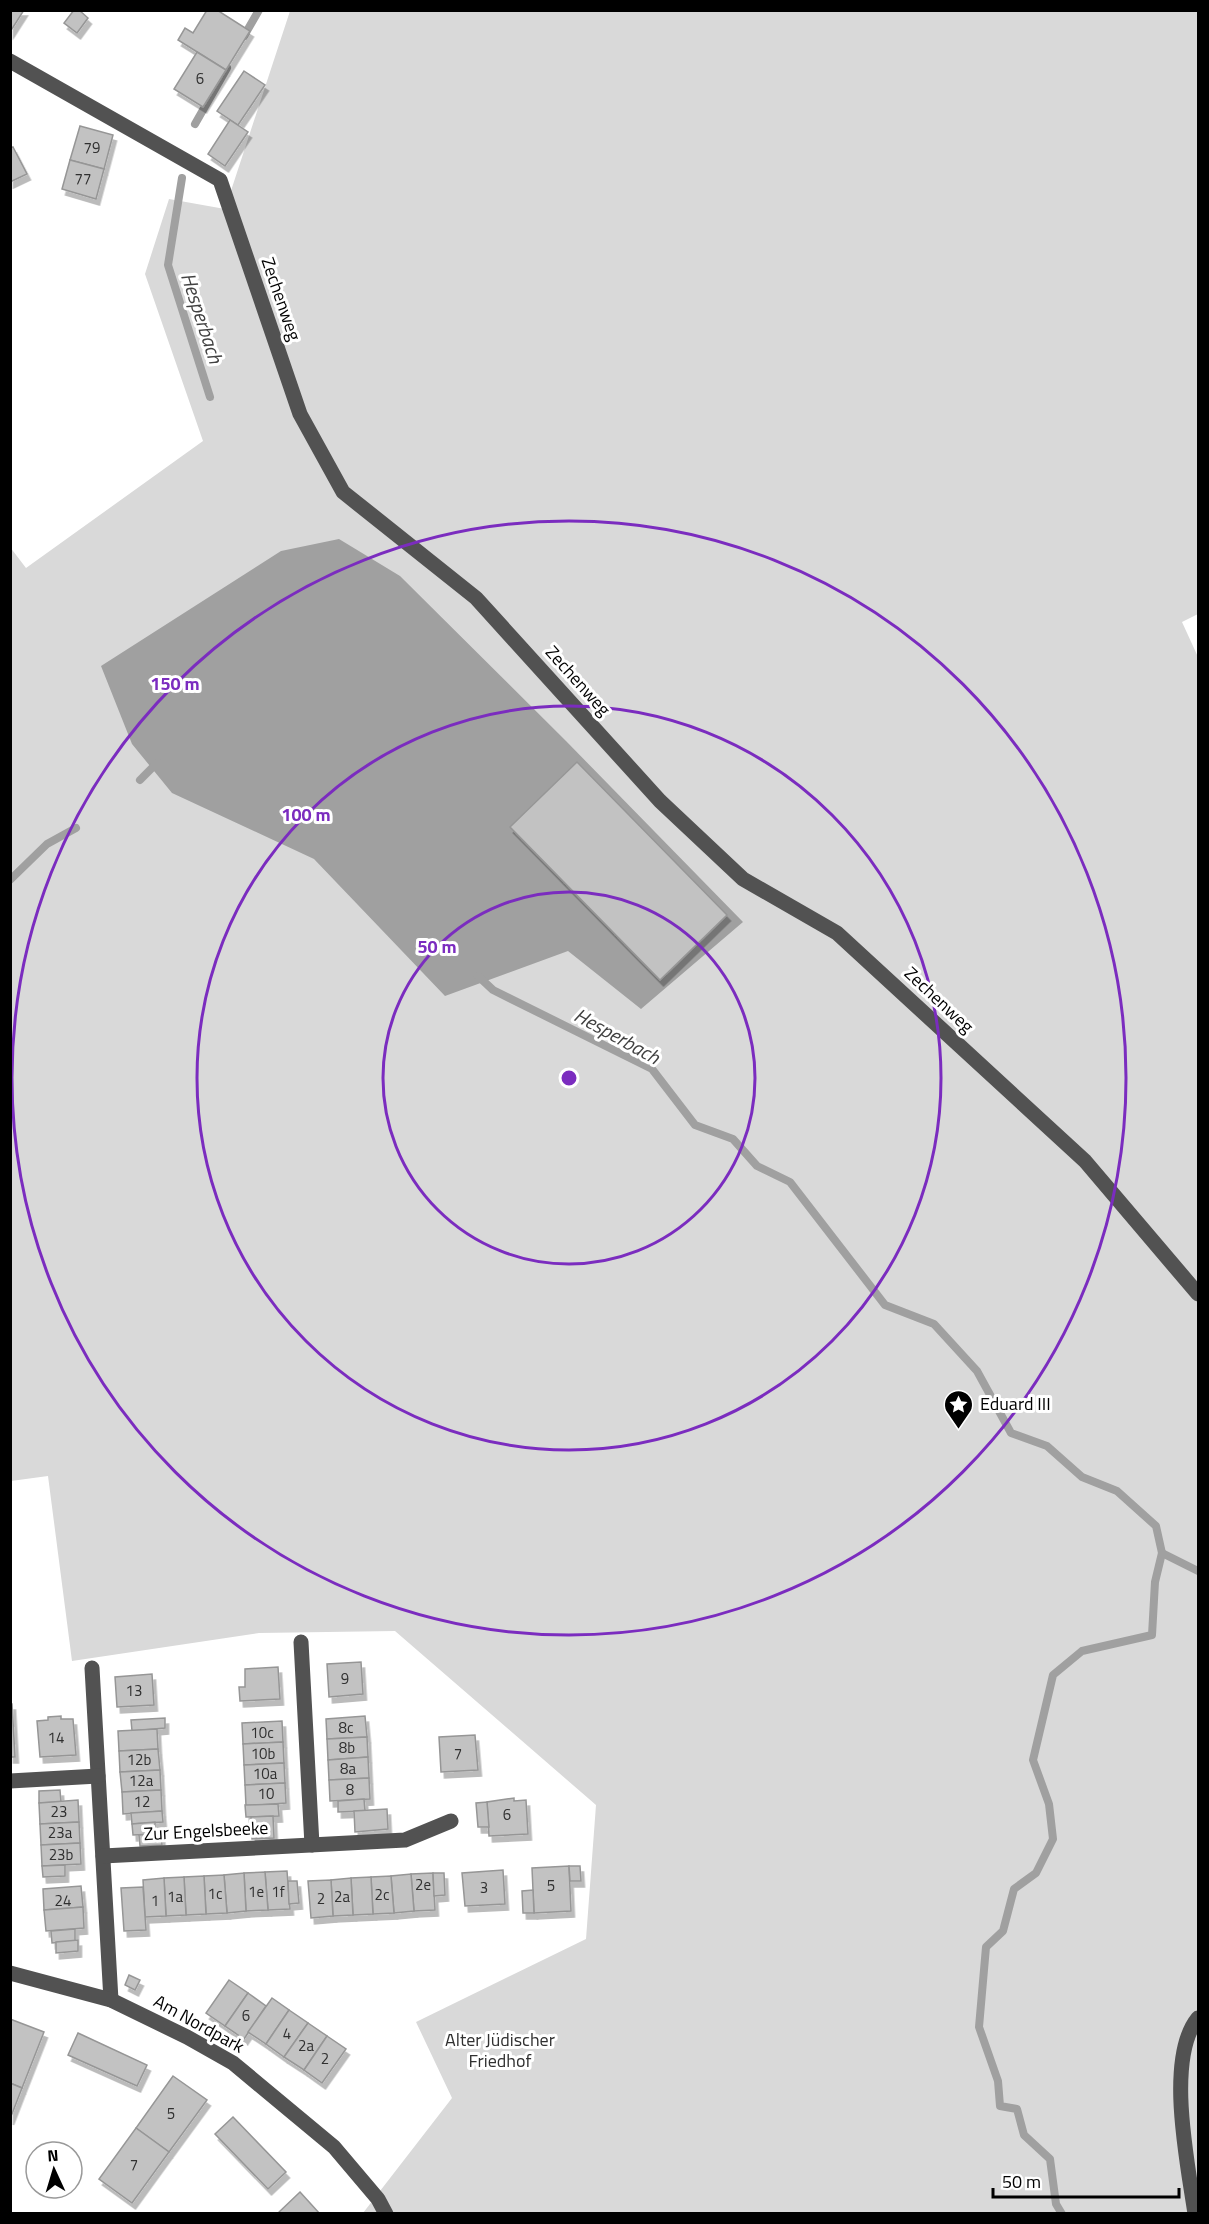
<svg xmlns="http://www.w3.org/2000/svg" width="1209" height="2224" viewBox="0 0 1209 2224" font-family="'Titillium Web',sans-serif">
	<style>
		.green { fill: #d9d9d9 }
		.water { fill: #a0a0a0 }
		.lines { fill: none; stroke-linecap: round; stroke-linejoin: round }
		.stream { stroke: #a0a0a0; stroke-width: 8 }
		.building { fill: #c2c2c2; stroke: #969696; stroke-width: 1.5; filter: url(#shadow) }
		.minor { stroke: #525252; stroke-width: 15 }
		.ring { fill: none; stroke: #7b2cbf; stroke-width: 3 }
		.labels { text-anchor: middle; stroke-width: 6; stroke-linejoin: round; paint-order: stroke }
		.number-label { font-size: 15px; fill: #303030 }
		.street-label { font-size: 18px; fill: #000; stroke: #fff }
		.poi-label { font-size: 18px; fill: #000; stroke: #fff; text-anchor: start }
		.park-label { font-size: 18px; fill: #303030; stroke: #fff }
		.water-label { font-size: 20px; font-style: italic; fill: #414141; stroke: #fff }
		.centre { fill: #7b2cbf; stroke: #fff; stroke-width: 3 }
		.ring-label { font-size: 18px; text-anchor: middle; font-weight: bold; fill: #7b2cbf; stroke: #fff; stroke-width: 6; stroke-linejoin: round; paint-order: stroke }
	</style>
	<defs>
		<filter id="shadow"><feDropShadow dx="3.5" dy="6" stdDeviation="0" flood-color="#0004"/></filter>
	</defs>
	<rect width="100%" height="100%" fill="#fff"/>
	<!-- green -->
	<polygon class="green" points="290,11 1198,11 1198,614 1182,622 1198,657 1198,2213 363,2213 452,2098 416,2022 586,1939 596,1805 395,1631 259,1633 72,1661 48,1476 11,1481 10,547 26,568 203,441 145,274 169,199 225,209"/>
	<!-- water -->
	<polygon class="water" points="339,539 400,576 566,741 743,922 641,1009 568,951 445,996 314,859 172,793 132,744 101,666 281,551"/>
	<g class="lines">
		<!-- stream -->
		<g class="stream">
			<polyline points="244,36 259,10"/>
			<polyline points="195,124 227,68"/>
			<polyline points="182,178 168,265 210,397"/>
			<polyline points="140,780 158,762"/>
			<polyline points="10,880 47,844 76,828"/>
			<polyline points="478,976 493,990 652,1069 695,1125 733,1139 757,1166 790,1182 885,1305 934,1324 977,1371 1011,1433 1047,1446 1082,1477 1117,1491 1156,1526 1162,1553 1198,1571"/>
			<polyline points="1062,2214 1056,2204 1050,2159 1024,2135 1017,2109 1000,2106 998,2081 979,2027 986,1947 1003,1931 1014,1889 1036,1873 1053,1839 1049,1804 1033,1760 1053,1675 1082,1651 1152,1635 1155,1582 1162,1553"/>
		</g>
	</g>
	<!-- building -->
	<g class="building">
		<polygon points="10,10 24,10 10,32"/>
		<polygon points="74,10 79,10 88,18 77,33 64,23"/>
		<polygon points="207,10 217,10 250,31 226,70 178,40 185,28 193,33"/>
		<polygon points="197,52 226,70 203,107 174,89"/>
		<polygon points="244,71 265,85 238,125 217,111"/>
		<polygon points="230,120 248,132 225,166 208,154"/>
		<polygon points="80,126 113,135 104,169 70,160"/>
		<polygon points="13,147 27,174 10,182 10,148"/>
		<polygon points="70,160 104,169 96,199 62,189"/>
		<polygon points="577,762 727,915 660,980 510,827"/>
		<polygon points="361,1662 363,1694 329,1697 327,1664"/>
		<polygon points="278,1667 280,1699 240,1701 239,1687 245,1687 245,1669"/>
		<polygon points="152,1674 154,1705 117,1707 115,1677"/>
		<polygon points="10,1704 12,1704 15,1757 10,1757"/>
		<polygon points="61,1716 61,1719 73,1719 76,1755 40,1757 37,1721 48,1720 48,1717"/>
		<polygon points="365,1716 367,1737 327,1739 326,1719"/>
		<polygon points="165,1718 165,1728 132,1731 131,1720"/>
		<polygon points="282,1721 283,1742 243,1744 242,1723"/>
		<polygon points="157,1729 158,1749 119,1751 118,1731"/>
		<polygon points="475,1735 478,1770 441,1772 439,1737"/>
		<polygon points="367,1737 368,1757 328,1760 327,1739"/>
		<polygon points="283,1742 284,1763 244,1765 243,1744"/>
		<polygon points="158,1749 160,1770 120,1772 119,1751"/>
		<polygon points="368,1757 369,1778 329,1780 328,1760"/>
		<polygon points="284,1763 285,1783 245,1785 244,1765"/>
		<polygon points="160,1770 161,1790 122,1792 120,1772"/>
		<polygon points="369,1778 370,1799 330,1801 329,1780"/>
		<polygon points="285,1783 286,1803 246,1806 245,1785"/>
		<polygon points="60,1790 61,1802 39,1803 39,1791"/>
		<polygon points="161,1790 162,1811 123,1814 122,1792"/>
		<polygon points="514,1798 514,1801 526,1800 528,1834 489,1836 487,1802"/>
		<polygon points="364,1799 365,1811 338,1812 338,1801"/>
		<polygon points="78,1800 79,1822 40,1824 39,1803"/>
		<polygon points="487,1802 489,1827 478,1827 476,1803"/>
		<polygon points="278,1804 279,1816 246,1817 245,1805"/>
		<polygon points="387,1809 388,1829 355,1832 354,1811"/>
		<polygon points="162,1811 163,1822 132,1824 131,1813"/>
		<polygon points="273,1816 274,1838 252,1839 251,1817"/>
		<polygon points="79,1822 80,1843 41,1845 40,1824"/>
		<polygon points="155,1822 155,1834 133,1835 132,1824"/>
		<polygon points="161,1833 162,1845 140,1846 139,1835"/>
		<polygon points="80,1843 81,1864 42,1866 41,1845"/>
		<polygon points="65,1865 65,1876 43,1877 42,1866"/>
		<polygon points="569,1866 571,1911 534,1913 532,1868"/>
		<polygon points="569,1866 580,1866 581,1881 570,1881"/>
		<polygon points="503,1870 505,1904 465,1906 462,1873"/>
		<polygon points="287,1871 290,1909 268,1910 265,1872"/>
		<polygon points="265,1872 268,1910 246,1911 244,1873"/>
		<polygon points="244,1873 246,1911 227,1913 224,1875"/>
		<polygon points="433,1873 435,1910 414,1911 411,1874"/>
		<polygon points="433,1873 444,1873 445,1895 434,1896"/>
		<polygon points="411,1874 414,1911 394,1913 391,1876"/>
		<polygon points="224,1875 227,1913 206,1914 204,1876"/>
		<polygon points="204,1876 206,1914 186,1915 184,1877"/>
		<polygon points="391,1876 394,1913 373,1914 371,1877"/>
		<polygon points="184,1877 186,1915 166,1916 164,1878"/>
		<polygon points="371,1877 373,1914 353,1915 351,1878"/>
		<polygon points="164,1878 166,1916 145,1917 143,1880"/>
		<polygon points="351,1878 353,1915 333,1916 331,1880"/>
		<polygon points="331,1880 333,1916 311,1918 308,1881"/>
		<polygon points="288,1881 297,1881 299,1903 289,1904"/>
		<polygon points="81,1886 83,1907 44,1910 43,1889"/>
		<polygon points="143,1887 146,1930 124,1931 121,1888"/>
		<polygon points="533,1890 534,1913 523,1913 522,1891"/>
		<polygon points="83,1907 84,1928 46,1931 44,1910"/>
		<polygon points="75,1929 75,1941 52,1943 51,1931"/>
		<polygon points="78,1940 78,1951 56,1953 56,1942"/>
		<polygon points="129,1975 140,1980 135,1990 125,1985"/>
		<polygon points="229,1980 248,1993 225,2026 206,2013"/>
		<polygon points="248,1993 266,2006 244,2039 225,2026"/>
		<polygon points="272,1998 289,2010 266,2044 248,2032"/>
		<polygon points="289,2010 308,2023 284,2057 266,2044"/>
		<polygon points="10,2019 44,2032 22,2088 10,2083"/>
		<polygon points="308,2023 327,2036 304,2070 284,2057"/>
		<polygon points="78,2033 147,2065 137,2086 68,2055"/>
		<polygon points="327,2036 346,2049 322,2083 304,2070"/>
		<polygon points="173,2076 207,2100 169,2152 136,2128"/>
		<polygon points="10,2083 22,2088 10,2119"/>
		<polygon points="233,2117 286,2172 268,2189 215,2134"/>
		<polygon points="136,2128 169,2152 132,2203 99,2179"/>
		<polygon points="300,2192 320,2214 277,2214"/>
	</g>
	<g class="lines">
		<!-- minor -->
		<g class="minor">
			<polyline points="10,61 220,180 300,414 343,492 476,598 660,801 743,879 837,933 1085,1161 1198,1294"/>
			<polyline points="301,1642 312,1845"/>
			<polyline points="92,1668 111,2000"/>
			<polyline points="10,1781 98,1776"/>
			<polyline points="103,1856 405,1840 451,1821"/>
			<polyline points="10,1973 111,2000 187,2037 233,2063 334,2147 378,2199 386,2214"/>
			<path d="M1195,2214c-7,-49 -30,-156 3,-196"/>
		</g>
	</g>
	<!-- distance rings -->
	<g class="ring">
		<circle cx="569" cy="1078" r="186"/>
		<circle cx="569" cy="1078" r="372"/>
		<circle cx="569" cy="1078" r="557"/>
	</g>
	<!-- icons -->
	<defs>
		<symbol id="sight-pin" viewBox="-11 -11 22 30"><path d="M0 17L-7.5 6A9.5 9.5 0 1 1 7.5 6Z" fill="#000" stroke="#fff"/><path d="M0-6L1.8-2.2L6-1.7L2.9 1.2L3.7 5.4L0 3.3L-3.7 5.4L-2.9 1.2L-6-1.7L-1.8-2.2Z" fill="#fff"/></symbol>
	</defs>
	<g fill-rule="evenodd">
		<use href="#sight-pin" x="942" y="1388" width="33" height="45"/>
	</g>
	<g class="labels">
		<!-- number labels -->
		<g class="number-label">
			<text x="200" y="84">6</text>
			<text x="92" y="153">79</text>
			<text x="83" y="184">77</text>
			<text x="345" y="1684">9</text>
			<text x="134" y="1696">13</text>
			<text x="346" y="1733">8c</text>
			<text x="262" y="1738">10c</text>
			<text x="56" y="1743">14</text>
			<text x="347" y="1753">8b</text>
			<text x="263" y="1759">10b</text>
			<text x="458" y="1759">7</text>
			<text x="139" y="1765">12b</text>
			<text x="348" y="1774">8a</text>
			<text x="265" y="1779">10a</text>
			<text x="141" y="1786">12a</text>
			<text x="350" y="1795">8</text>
			<text x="266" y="1799">10</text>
			<text x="142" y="1807">12</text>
			<text x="59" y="1817">23</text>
			<text x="507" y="1820">6</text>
			<text x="60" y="1838">23a</text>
			<text x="61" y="1860">23b</text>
			<text x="423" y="1890">2e</text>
			<text x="551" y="1891">5</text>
			<text x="484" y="1893">3</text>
			<text x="256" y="1897">1e</text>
			<text x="278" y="1897">1f</text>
			<text x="215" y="1899">1c</text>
			<text x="382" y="1900">2c</text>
			<text x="175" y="1902">1a</text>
			<text x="342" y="1902">2a</text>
			<text x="321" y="1904">2</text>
			<text x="63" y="1906">24</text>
			<text x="155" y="1906">1</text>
			<text x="246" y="2021">6</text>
			<text x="287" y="2039">4</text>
			<text x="306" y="2051">2a</text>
			<text x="325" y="2064">2</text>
			<text x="171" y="2119">5</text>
			<text x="134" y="2170">7</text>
		</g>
		<!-- street labels -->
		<g class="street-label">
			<text transform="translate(281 299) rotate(71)" y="6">Zechenweg</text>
			<text transform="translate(578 681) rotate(48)" y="6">Zechenweg</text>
			<text transform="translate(939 1000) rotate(43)" y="6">Zechenweg</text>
			<text transform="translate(206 1831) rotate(-3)" y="6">Zur Engelsbeeke</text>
			<text transform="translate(199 2024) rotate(29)" y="6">Am Nordpark</text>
		</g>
		<!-- poi labels -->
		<g class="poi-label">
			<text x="980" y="1410">Eduard III</text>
		</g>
		<!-- park labels -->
		<g class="park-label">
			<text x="500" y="2046">Alter Jüdischer<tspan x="500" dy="21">Friedhof</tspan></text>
		</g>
		<!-- water labels -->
		<g class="water-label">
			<text transform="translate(202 318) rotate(72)" y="7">Hesperbach</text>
			<text transform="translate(617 1036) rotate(29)" y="7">Hesperbach</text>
		</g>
	</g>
	<circle cx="569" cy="1078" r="9" class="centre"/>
	<g class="ring-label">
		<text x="175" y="690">150 m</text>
		<text x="306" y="821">100 m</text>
		<text x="437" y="953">50 m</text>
	</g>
	<!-- border -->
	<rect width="1209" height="2224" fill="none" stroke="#000000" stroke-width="24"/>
	<!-- north arrow -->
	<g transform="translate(54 2170) rotate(356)"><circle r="28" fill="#ffffff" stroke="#999999" stroke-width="1.5"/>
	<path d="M0-4.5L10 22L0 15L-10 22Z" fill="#000000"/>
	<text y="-9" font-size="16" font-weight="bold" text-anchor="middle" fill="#000000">N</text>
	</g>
	<!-- scale -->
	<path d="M993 2188v9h186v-9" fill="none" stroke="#000000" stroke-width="3"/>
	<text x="1002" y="2188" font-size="18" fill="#000000" stroke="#ffffff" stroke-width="4.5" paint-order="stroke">50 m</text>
</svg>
